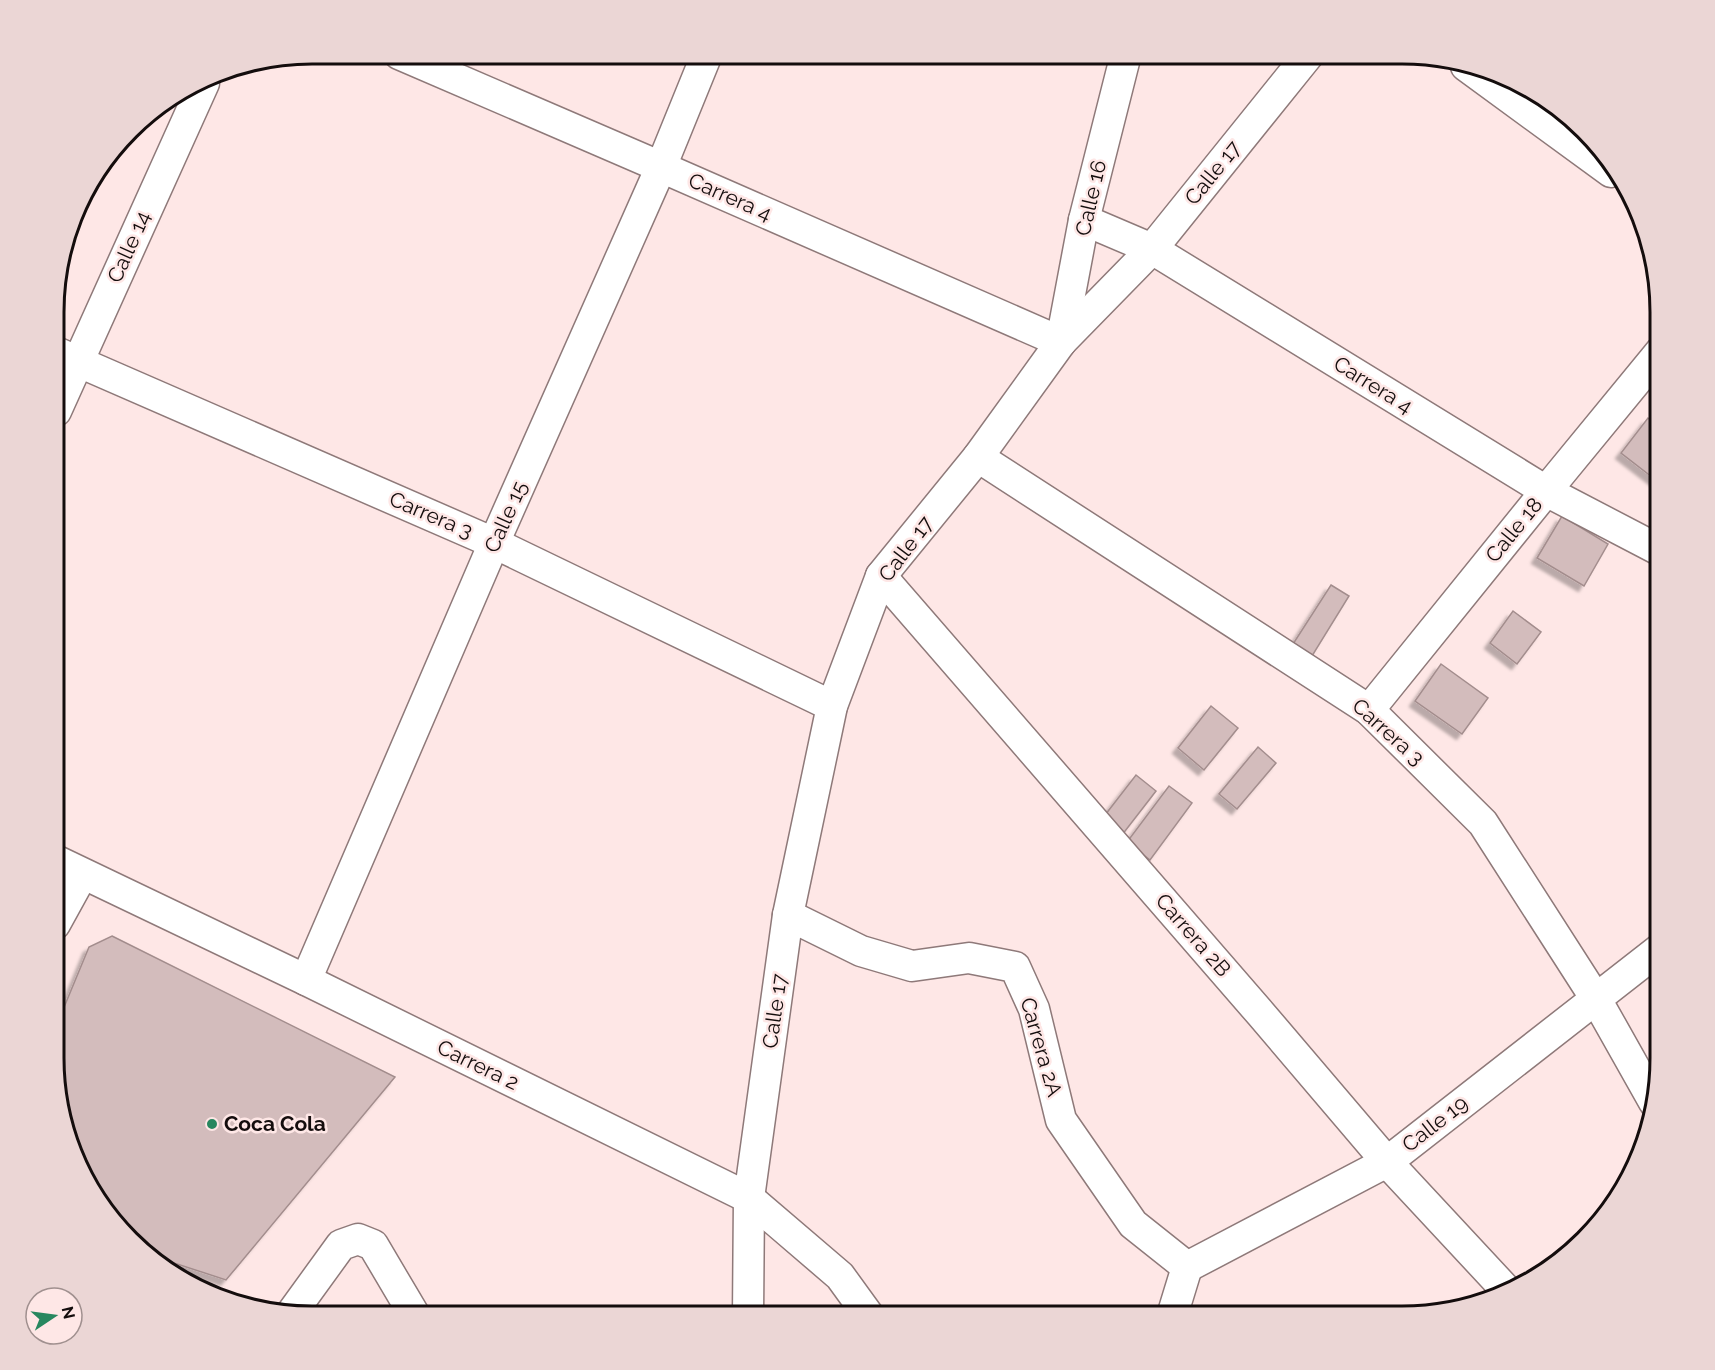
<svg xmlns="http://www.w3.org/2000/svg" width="1715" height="1370" viewBox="0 0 1715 1370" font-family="Raleway,sans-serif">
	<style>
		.building { fill: #d3bcbc; stroke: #a38d8d; stroke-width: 1.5; filter: url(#shadow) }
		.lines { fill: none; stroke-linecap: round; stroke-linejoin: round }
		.minor-casing { stroke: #8e7979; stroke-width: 33 }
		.minor { stroke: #fff; stroke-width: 30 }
		.poi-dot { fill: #27875f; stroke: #fee7e6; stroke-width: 2 }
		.labels { text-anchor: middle; stroke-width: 5; stroke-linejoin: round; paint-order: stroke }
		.street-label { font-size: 21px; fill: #140d0d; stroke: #fee7e6 }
		.poi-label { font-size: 21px; font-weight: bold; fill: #140d0d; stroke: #fee7e6; text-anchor: start }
		.rim { fill: none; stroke: #140d0d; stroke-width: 3 }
	</style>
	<defs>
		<filter id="shadow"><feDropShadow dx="-5.5" dy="5.5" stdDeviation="1.5" flood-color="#0004"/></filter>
	</defs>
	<rect width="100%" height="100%" fill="#fee7e6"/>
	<!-- building -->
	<g class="building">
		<polygon points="1648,418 1661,428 1661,484 1621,453"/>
		<polygon points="1562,516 1608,544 1584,586 1537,558"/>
		<polygon points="1331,585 1349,596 1312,656 1293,644"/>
		<polygon points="1513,611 1541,632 1517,664 1490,643"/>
		<polygon points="1441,664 1488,698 1462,734 1415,701"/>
		<polygon points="1211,706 1238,728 1204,770 1178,748"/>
		<polygon points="1258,747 1276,763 1237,809 1219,794"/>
		<polygon points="1136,775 1156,791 1122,835 1102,819"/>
		<polygon points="1169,786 1192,803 1150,860 1127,842"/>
		<polygon points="112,936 395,1077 226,1280 159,1258 156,1261 142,1252 81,1171 55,1075 55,1029 89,947"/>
	</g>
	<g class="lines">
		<defs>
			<g id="minor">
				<polyline points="399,54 661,167 1061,342"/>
				<polyline points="1466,66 1611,172"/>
				<polyline points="1084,220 1152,249 1546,491 1661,551"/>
				<polyline points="1061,342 1084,220 1126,54"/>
				<polyline points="56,352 494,543 832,706"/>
				<polyline points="56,411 204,83"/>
				<polyline points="978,457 1369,710 1483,823 1596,999 1654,1102"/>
				<polyline points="881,576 1261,1014 1387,1162 1508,1292"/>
				<polyline points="1369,710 1546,491 1661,351"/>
				<polyline points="55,860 306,980 749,1198 840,1276 869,1316"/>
				<polyline points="788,915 861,951 912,966 969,958 1015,967 1034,1009 1061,1120 1133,1224 1187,1267 1172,1316"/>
				<polyline points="55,924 82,875"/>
				<polyline points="306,980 494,543 661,167 707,54"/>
				<polyline points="1187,1267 1387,1162 1661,948"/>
				<polyline points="291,1314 341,1245 358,1239 373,1245 415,1316"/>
				<polyline points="748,1316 749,1198 788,915 832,706 881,576 978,457 1061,342 1152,249 1309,54"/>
			</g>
		</defs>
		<!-- minor casing -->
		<use href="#minor" class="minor-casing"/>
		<!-- minor -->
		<use href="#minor" class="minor"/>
	</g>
	<!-- markers -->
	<circle class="poi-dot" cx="212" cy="1124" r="6"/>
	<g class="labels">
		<!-- street labels -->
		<g class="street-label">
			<text transform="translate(1213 173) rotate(-51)" y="7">Calle 17</text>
			<text transform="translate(730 197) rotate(24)" y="7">Carrera 4</text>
			<text transform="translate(1091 198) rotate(-77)" y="7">Calle 16</text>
			<text transform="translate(129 247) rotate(-66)" y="7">Calle 14</text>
			<text transform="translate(1373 385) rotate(32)" y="7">Carrera 4</text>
			<text transform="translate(431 515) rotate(23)" y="7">Carrera 3</text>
			<text transform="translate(506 517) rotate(-66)" y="7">Calle 15</text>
			<text transform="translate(1514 530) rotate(-51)" y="7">Calle 18</text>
			<text transform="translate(906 549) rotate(-53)" y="7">Calle 17</text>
			<text transform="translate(1388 732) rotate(42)" y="7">Carrera 3</text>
			<text transform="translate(1193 935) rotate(49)" y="7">Carrera 2B</text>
			<text transform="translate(775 1011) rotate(-82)" y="7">Calle 17</text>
			<text transform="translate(1041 1047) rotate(74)" y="7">Carrera 2A</text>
			<text transform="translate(478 1065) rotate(26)" y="7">Carrera 2</text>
			<text transform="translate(1435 1124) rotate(-38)" y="7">Calle 19</text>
		</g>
		<!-- poi labels -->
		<g class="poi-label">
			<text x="224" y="1131">Coca Cola</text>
		</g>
	</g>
	<!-- crop -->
	<path d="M0 0H1715V1370H0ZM312 64H1402A248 248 0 0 1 1650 312V1058A248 248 0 0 1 1402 1306H312A248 248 0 0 1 64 1058V312A248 248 0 0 1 312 64Z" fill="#ebd6d5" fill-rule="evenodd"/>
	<path class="rim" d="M312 64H1402A248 248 0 0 1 1650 312V1058A248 248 0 0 1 1402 1306H312A248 248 0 0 1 64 1058V312A248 248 0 0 1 312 64Z"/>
	<!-- north arrow -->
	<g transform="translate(54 1316) rotate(77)"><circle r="28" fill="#fee7e6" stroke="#a0908f" stroke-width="1.5"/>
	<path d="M0-4.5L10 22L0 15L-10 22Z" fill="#27875f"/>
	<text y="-9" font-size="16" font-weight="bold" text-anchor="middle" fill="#140d0d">N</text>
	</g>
</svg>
